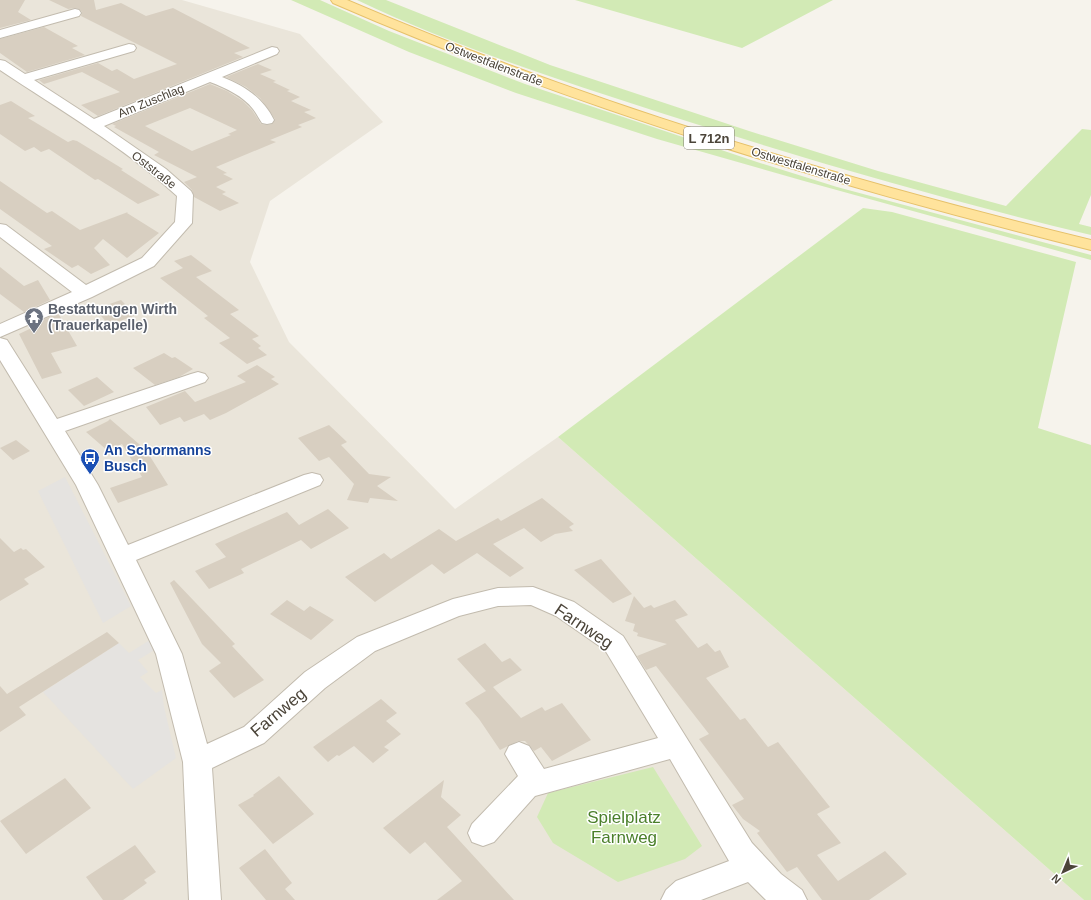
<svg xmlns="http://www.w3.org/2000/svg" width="1091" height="900" viewBox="0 0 1091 900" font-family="Helvetica,sans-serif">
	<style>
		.residential { fill: #eae5da }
		.green { fill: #d2eab5 }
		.parking { fill: #e5e3e0 }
		.building { fill: #d8cfc1; fill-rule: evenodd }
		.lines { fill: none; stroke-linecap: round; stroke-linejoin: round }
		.minor-casing { stroke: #c2bbae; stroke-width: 2 }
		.major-casing { stroke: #e6c16a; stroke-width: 2 }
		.minor { fill: #fff; fill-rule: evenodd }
		.major { fill: #ffe39c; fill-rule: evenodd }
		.labels { text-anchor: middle; stroke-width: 3; stroke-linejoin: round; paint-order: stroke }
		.far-street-label { font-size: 12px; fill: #4b4439; stroke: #fff }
		.shield { fill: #fff; stroke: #817c74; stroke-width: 1 }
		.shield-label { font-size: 13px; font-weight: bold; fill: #4b4439 }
		.worship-label { font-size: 14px; font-weight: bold; fill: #5b616d; stroke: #fff; text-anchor: start }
		.transit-label { font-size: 14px; font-weight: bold; fill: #164399; stroke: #fff; text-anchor: start }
		.near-street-label { font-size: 17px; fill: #4b4439; stroke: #fff }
		.near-park-label { font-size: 17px; fill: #4a7f2a; stroke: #fff }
	</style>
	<rect width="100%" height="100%" fill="#f6f3ec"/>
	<path class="residential" d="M0 0H182L300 34 383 122 270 201 250 262 289 342 455 509 558 437 1084 900H0Z"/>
	<path class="green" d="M291 0H320L389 31 525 84 757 162 837 187 1091 255V260L804 181 657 139 516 93 409 52Z
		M357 0H386L550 65 749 131 878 171 1006 206 1082 129 1091 130V195L1079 224 1091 227V235C945 200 801 158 658 112 556 79 454 46 357 0Z
		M575 0H833L742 48Z
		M863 208 892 212 1076 262 1038 428 1091 445V900H1084L558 437Z
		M653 767 702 846 685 859 618 882 553 843 537 817 548 793Z"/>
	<path class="parking" d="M65 477 131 606 103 623 38 491Z
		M150 640 156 649 138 660 148 672 140 677 156 693 162 690 164 707 176 758 133 789 43 692 119 643 129 653Z"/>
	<path class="building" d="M0 0H25L18 12 31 20 0 28Z
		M49 0H94L96 10 121 3 146 16 173 8 250 48 234 53 243 57 98 116 81 105 120 92 82 72 44 84 39 80 98 63 112 71 117 69 134 79 177 64 81 16 82 12 79 9 75 8 68 9Z
		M44 27 78 46 72 48 85 55 27 72 0 53V39Z
		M258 64 272 70 260 74 276 81 273 82 290 90 287 91 300 97 291 101 311 110 304 112 316 118 298 125 302 127 270 140 276 142 216 167 227 173 223 174 233 179 216 187 226 192 222 194 239 203 220 211 194 197 192 190 184 182 197 177 154 155 159 152 114 127 116 126 112 124 210 84 227 91 243 101 252 110 261 124 267 125 272 124 275 119 260 98 246 87 226 77ZM190 108 237 130 228 134 231 135 192 151 145 126Z
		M11 101 35 116 28 118 68 142 73 140 77 141 123 169 121 170 160 195 138 204 98 179 95 180 49 149 41 152 34 147 25 151 0 134V105Z
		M0 181 47 213 52 211 80 230 128 212 127 213 159 233 127 258 103 239 94 248 110 265 91 274 78 265 72 268 44 249 52 246 0 209Z
		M191 255 212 271 196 277 239 310 230 314 259 336 252 339 261 346 258 348 267 355 247 364 219 343 230 338 204 318 208 316 160 278 183 268 174 261Z
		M0 267 24 286 38 280 50 300 24 312 0 294Z
		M121 300 136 315 109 325 95 309Z
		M58 313 77 346 51 353 62 373 42 379 19 334 40 324 38 322Z
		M164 353 172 358 175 357 193 369 179 377 155 385 133 368Z
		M257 365 275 377 271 379 279 384 226 413 210 420 204 414 184 422 180 417 160 425 146 407 185 391 195 402 246 382 237 376Z
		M97 377 114 392 84 406 68 390Z
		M110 419 146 450 168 485 118 503 110 488 142 477 122 444 108 451 86 432 108 421Z
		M329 425 347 442 341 445 369 474 391 477 377 486 398 501 370 498 368 503 347 500 354 484 329 457 319 461 298 438Z
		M16 440 30 451 13 460 0 448Z
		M542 498 574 524 569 527 573 531 555 534 541 542 524 528 493 544 524 568 510 577 477 553 444 574 432 564 375 602 345 577 384 553 391 559 439 529 456 541 498 518 501 521Z
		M328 509 349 528 311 549 301 540 241 569 244 573 209 589 195 571 226 557 215 544 287 512 299 525Z
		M0 538 14 552 21 548 23 550 26 549 45 567 24 579 29 584 0 601Z
		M601 559 632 594 613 603 574 570Z
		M174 580 235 644 232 646 264 680 234 698 231 695 209 671 221 663 202 644 170 583Z
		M634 596 644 608 651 605 654 608 675 600 688 615 675 620 698 648 707 643 715 652 720 650 729 667 706 678 740 720 745 718 768 747 778 742 830 807 817 814 841 843 817 855 838 881 885 851 907 874 869 900H822L797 867 787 872 757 833 760 831 743 819 732 805 744 799 699 739 709 734 656 666 646 670 637 656 667 644 637 636 638 633 633 631 635 624 625 621Z
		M287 600 304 611 310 606 334 620 311 640 270 614Z
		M107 632 119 643 19 707 26 715 0 732V686L7 694Z
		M485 643 502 662 510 658 522 670 493 687 521 718 542 707 545 711 562 703 591 740 552 761 541 747 534 751 525 741H518L500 750 479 719 465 703 486 691 457 659Z
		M381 699 397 713 386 721 401 734 384 747 389 750 373 763 354 746 339 756 337 755 328 762 313 747Z
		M279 776 314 814 273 844 238 805 254 796 253 795Z
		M65 778 91 808 26 854 0 821Z
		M444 780 441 797 461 815 447 827 514 900H437L462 881 425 842 410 854 383 828Z
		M135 845 156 872 144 880 147 883 123 900H103L86 877Z
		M265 849 292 883 285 889 295 900H266L239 868Z"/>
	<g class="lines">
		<defs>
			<path id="minor" d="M75 9 79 10 81 13 79 16 0 38V30Z
				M129 44 134 45 136 48 134 51 34 80 94 119 272 47 277 48 279 51 277 54 222 77C245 86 263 98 274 120L272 123 267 124 262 123C259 119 257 114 253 109 243 96 226 88 210 82L104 126 166 169 191 191 193 195 192 223 154 266 92 297 0 337V324L72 292 0 237V224L6 225 86 285 142 258 175 222 177 196C124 147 60 110 0 70V60L5 61 25 74Z
				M0 338 7 340 57 419 191 374 198 372 205 374 208 378 205 382 65 431 98 485 128 545 304 475 312 473 320 475 323 480 320 485 136 560 182 654 207 744 244 727 305 672 357 637 453 599 498 588 533 587 574 602 623 636 752 843 781 874 802 890 807 900H766L748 882 701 900H661L666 890 676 881 729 861 670 759 535 796 494 842 483 846 472 842 468 833 472 824 518 776 505 754 509 746 519 742 529 746 544 769 658 738 605 650 556 616 531 605 498 606 459 616 375 651 325 688 264 743 212 768 221 900H189L183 762 156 654 76 485 0 360Z"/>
			<path id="major" d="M331 0H347C587 103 838 178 1091 240V250C833 186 577 109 333 3Z"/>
		</defs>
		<use href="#minor" class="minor-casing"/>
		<use href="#major" class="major-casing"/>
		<use href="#minor" class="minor"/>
		<use href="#major" class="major"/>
	</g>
	<defs>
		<symbol id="temple-pin" viewBox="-11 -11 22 30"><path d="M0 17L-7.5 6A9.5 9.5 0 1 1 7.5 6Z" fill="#6b7280" stroke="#fff"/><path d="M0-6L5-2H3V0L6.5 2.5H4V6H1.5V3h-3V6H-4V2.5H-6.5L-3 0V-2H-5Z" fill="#fff"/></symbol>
		<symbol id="bus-pin" viewBox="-11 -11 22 30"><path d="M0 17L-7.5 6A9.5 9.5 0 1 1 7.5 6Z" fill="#1a4fb4" stroke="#fff"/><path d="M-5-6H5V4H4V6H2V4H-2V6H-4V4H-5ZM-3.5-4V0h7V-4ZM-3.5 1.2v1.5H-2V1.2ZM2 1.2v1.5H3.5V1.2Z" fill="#fff"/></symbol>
	</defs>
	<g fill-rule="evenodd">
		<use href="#temple-pin" x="23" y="306" width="22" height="30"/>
		<use href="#bus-pin" x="79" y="447" width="22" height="30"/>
	</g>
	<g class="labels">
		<g class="far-street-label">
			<text transform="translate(494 64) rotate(21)" y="4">Ostwestfalenstraße</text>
			<text transform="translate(151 101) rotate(-22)" y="4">Am Zuschlag</text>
			<text transform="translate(801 166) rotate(17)" y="4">Ostwestfalenstraße</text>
			<text transform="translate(154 170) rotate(38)" y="4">Oststraße</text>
		</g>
		<rect class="shield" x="684" y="127" width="50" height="22" rx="3"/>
		<g class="shield-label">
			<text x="709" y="143">L 712n</text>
		</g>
		<g class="worship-label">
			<text x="48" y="314">Bestattungen Wirth<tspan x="48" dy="16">(Trauerkapelle)</tspan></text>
		</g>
		<g class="transit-label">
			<text x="104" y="455">An Schormanns<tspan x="104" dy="16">Busch</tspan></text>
		</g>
		<g class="near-street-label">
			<text transform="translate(584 626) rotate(34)" y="6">Farnweg</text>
			<text transform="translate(278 712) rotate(-40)" y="6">Farnweg</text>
		</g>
		<g class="near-park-label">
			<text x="624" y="823">Spielplatz<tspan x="624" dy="20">Farnweg</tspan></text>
		</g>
	</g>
	<g transform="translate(1063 872) rotate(224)" stroke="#ffffff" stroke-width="3" paint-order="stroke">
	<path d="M0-3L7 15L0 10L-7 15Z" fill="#4b4439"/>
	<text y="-6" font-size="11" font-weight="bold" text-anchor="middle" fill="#4b4439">N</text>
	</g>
</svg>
